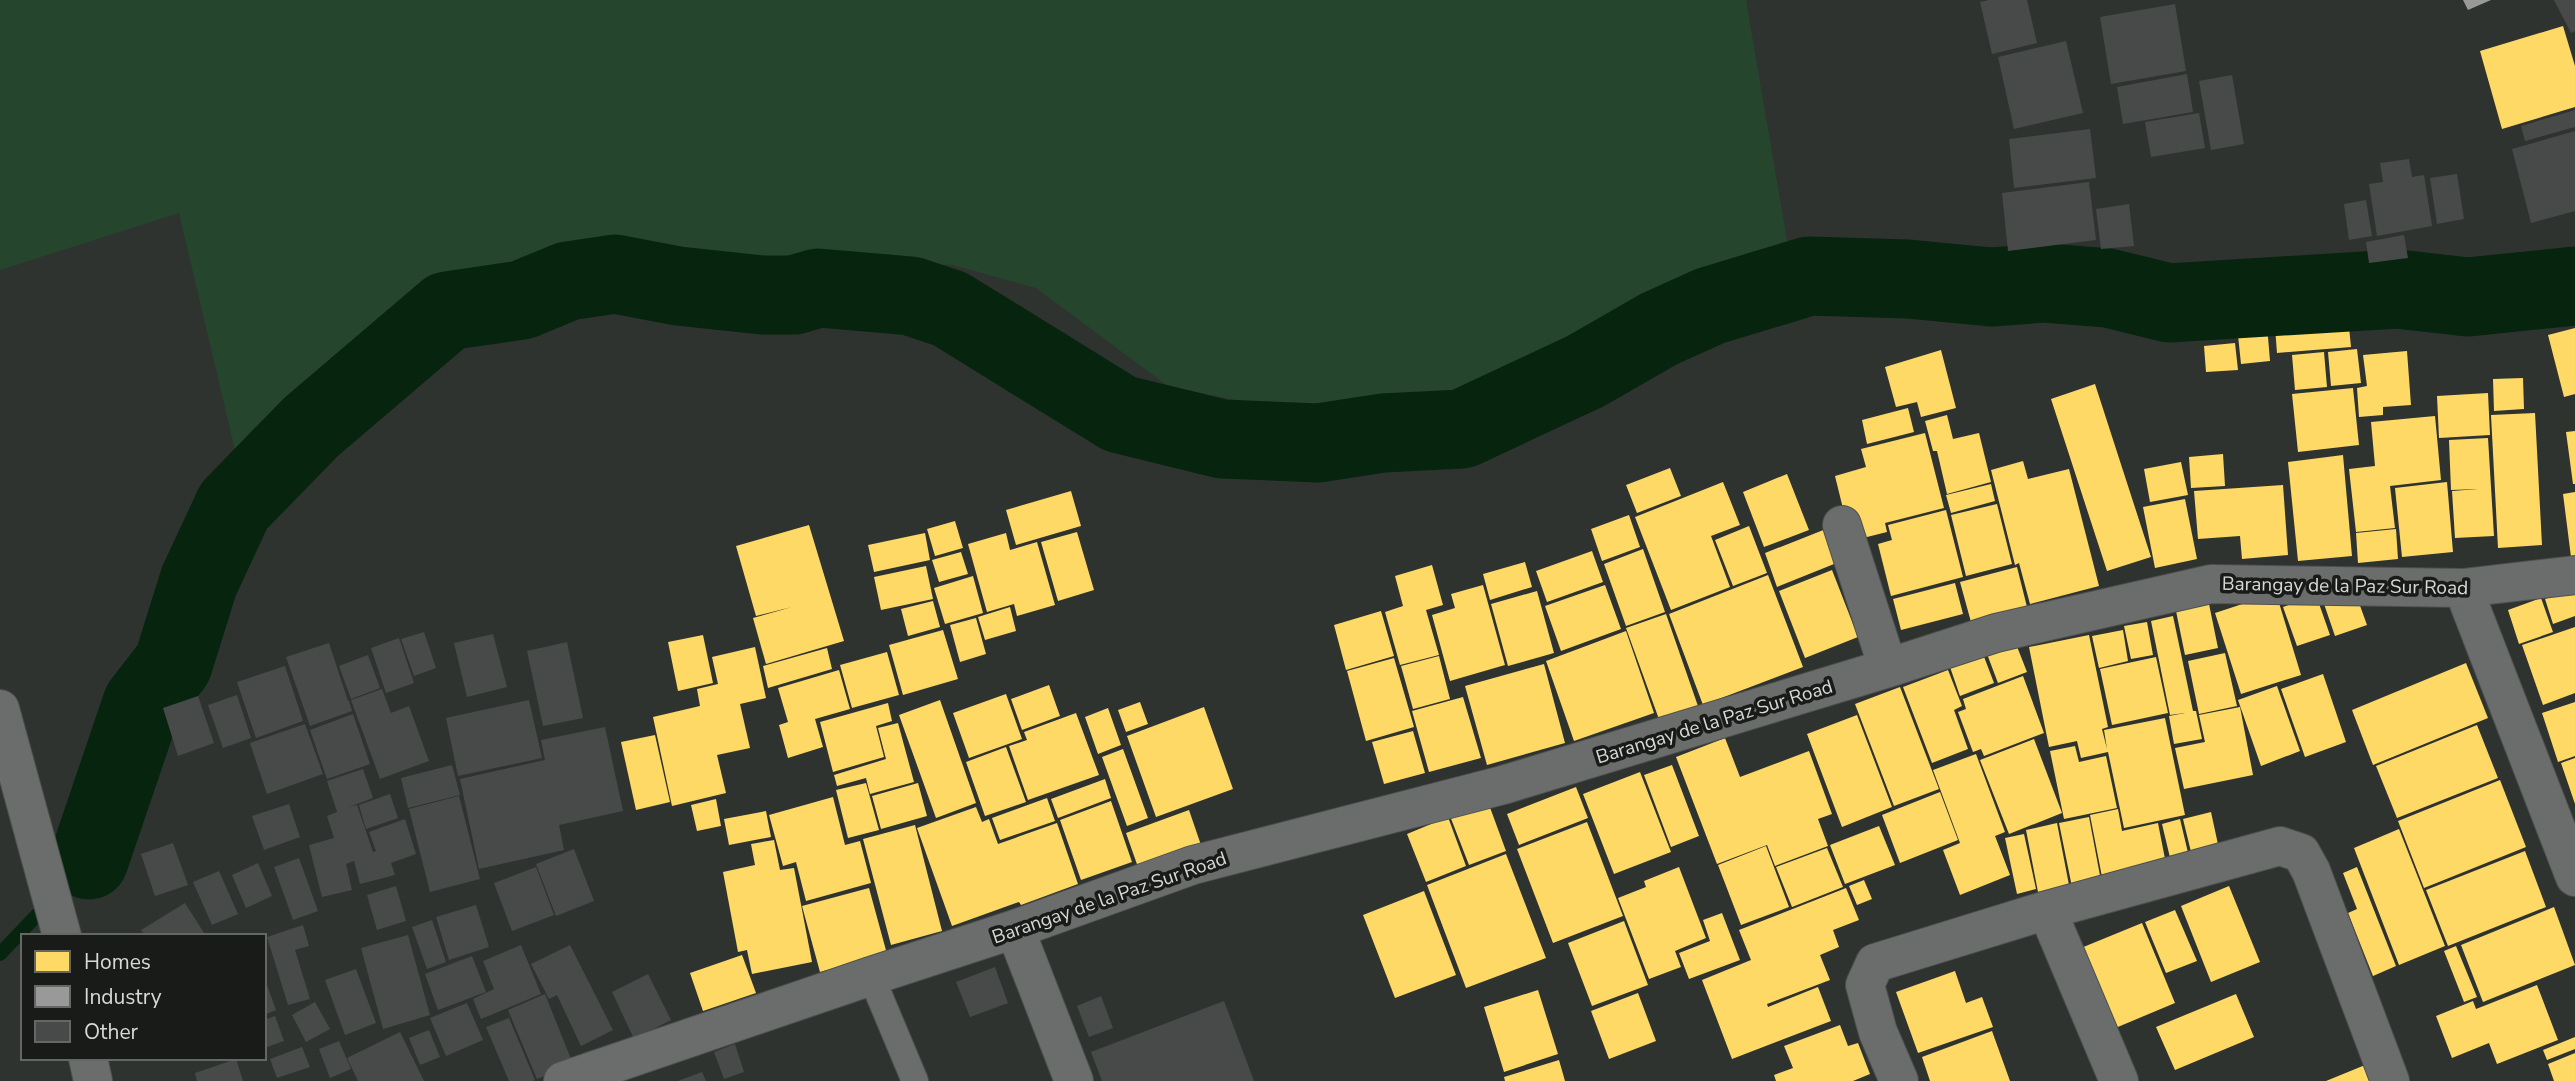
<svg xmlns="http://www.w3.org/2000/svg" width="2575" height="1081" viewBox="0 0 2575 1081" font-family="'Nunito Sans',sans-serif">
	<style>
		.green { fill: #25462d }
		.homes { fill: #ffd966 }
		.industry { fill: #999 }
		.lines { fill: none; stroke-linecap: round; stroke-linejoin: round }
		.stream { stroke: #07240f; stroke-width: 14 }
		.river { stroke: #07240f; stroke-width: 79 }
		.building { fill: #474a48 }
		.lane-casing { stroke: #4d504e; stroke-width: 28 }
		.street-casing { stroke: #4d504e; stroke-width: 40 }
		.lane { stroke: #6a6d6b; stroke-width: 26 }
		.street { stroke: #6a6d6b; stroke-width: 38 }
		.labels { text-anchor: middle; stroke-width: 7; stroke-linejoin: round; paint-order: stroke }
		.street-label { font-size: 19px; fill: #d6dad7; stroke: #181b18 }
	</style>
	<rect width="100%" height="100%" fill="#2f3330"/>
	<path class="green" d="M0 0H1746L1791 264 1571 352 1445 406 1289 411 1168 386 1036 288 953 265 684 256 484 270 355 360 240 471 179 213 0 270Z"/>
	<path class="homes" d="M2563 26 2575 66V107L2502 129 2480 51Z
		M2347 307 2351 347 2277 353 2274 314Z
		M2266 313 2270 361 2241 364 2236 316Z
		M2575 328V394L2564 397 2548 335Z
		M2235 343 2238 370 2206 372 2204 346Z
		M2357 349 2361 383 2331 386 2328 352Z
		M1941 350 1956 408 1921 417 1917 402 1896 407 1885 367Z
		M2407 351 2411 405 2383 407V415L2359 417 2357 388 2367 386 2363 355Z
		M2324 352 2327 387 2295 390 2292 355Z
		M2523 378 2524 409 2494 411 2493 379Z
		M2095 384 2151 557 2107 571 2051 399Z
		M2353 388 2359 445 2298 452 2292 394Z
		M2488 393 2490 435 2439 438 2437 396Z
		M1908 408 1914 432 1867 444 1862 420Z
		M2535 413 2542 545 2498 548 2491 415Z
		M1947 415 1953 439 1979 433 1991 482 1947 494 1937 451H1933L1925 421Z
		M2435 416 2441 480 2390 486 2395 528 2356 532 2349 469 2375 466 2371 422Z
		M2575 431V484H2573L2566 432Z
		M1925 433 1944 508 1885 523 1887 532 1851 541 1835 476 1866 467 1861 449Z
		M2488 438 2494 536 2455 538 2452 491 2478 489 2451 490 2449 440Z
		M2223 454 2225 486 2191 488 2189 457Z
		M2343 455 2352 556 2298 561 2288 462Z
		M2023 461 2028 479 2069 469 2099 586 2030 604 2019 563 2015 565 1991 470Z
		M2181 462 2188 495 2150 502 2144 469Z
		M1670 468 1681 496 1637 513 1626 485Z
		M1787 474 1809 530 1764 547 1743 492Z
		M1723 482 1740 525 1711 536 1730 587 1671 610 1635 517Z
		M2447 482 2453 552 2402 557 2395 488Z
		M1991 484 1995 501 1951 513 1946 495Z
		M2283 485 2288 555 2242 559 2240 536 2198 539 2194 491Z
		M1071 491 1081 526 1016 545 1006 510Z
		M2575 492V557H2571L2563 494Z
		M2185 499 2197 559 2155 568 2143 507Z
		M1997 504 2012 564 1966 576 1951 515Z
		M1946 510 1963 577 1891 596 1878 544 1892 540 1888 525Z
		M1629 515 1640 547 1602 561 1591 529Z
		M955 521 963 548 935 556 927 529Z
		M809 525 844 641 766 664 753 618 792 607 756 616 736 546Z
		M1749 526 1767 573 1733 586 1715 540Z
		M1831 527 1844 560 1777 587 1765 553Z
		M2396 529 2398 559 2358 563 2356 533Z
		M1077 532 1094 590 1058 601 1041 542Z
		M925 533 930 560 874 572 868 545Z
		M1006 533 1010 550 1037 542 1055 605 1017 616 1014 604 987 612 968 544Z
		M1643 549 1665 612 1626 626 1604 564Z
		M1592 551 1603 582 1547 602 1536 571Z
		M961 552 968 574 939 582 932 560Z
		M1525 562 1532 587 1490 600 1483 574Z
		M1432 565 1443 605 1426 610 1439 655 1400 665 1385 612 1403 606 1395 576Z
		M926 566 933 599 881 610 874 577Z
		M2017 567 2027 607 1971 622 1960 582Z
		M1832 570 1858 637 1805 658 1779 591Z
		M1768 575 1803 667 1703 705 1669 614Z
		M973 576 983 613 945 624 934 588Z
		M1955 583 1963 614 1901 630 1893 599Z
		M1483 585 1505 665 1450 681 1432 615 1455 608 1451 594Z
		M1605 585 1621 629 1561 651 1545 606Z
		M2575 588V616L2553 624 2545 599Z
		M2354 589 2367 625 2335 636 2323 601Z
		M1537 591 1554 653 1508 666 1491 604Z
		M2276 593 2301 675 2241 694 2215 613Z
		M2316 595 2330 635 2297 646 2283 607Z
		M2541 598 2553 632 2519 644 2508 610Z
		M933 601 940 627 908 636 901 609Z
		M2209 604 2218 648 2185 655 2176 611Z
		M1010 607 1016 631 985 640 978 617Z
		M1381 611 1394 656 1346 670 1334 625Z
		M1666 614 1699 709 1660 722 1626 628Z
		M2173 616 2193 711H2196L2202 739 2174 744 2169 716 2185 713 2170 715 2151 621Z
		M976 618 986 654 960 662 950 625Z
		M2147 622 2153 655 2131 659 2124 626Z
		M2575 627V693L2543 705 2522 645Z
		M943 630 958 679 903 695 889 645Z
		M2123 630 2128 661 2099 668 2092 636Z
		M1626 631 1654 713 1574 741 1546 661Z
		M703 635 713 683 678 691 668 642Z
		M2089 635 2108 727 2102 729 2107 749 2104 730 2165 718 2185 815 2124 828 2108 752 2081 758 2077 741 2049 747 2029 647Z
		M2016 644 2027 672 1998 683 1987 654Z
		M755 647 766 698 740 704 750 748 717 755 726 793 672 806 653 717 700 706 697 689 718 684 712 657Z
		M827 648 832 669 768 688 763 666Z
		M887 652 899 695 852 708 840 665Z
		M2225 653 2237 706 2199 714 2188 661Z
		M1983 654 1994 683 1960 696 1950 667Z
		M1439 656 1450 699 1413 709 1401 666Z
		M2156 657 2168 713 2112 725 2100 669Z
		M1394 658 1414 727 1366 741 1347 671Z
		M2466 663 2488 718 2373 765 2352 710Z
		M1544 664 1565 743 1487 765 1465 686Z
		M839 670 850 709 815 719 823 747 788 758 779 725 788 722 778 688Z
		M1948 670 1962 706 1954 710 1968 749 1932 763 1903 687Z
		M2323 674 2346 742 2305 757 2281 689Z
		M2023 676 2044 733 1984 756 1981 749 1973 752 1958 712 1966 709 1963 699Z
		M1049 685 1060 716 1022 730 1011 699Z
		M2277 686 2300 751 2261 766 2238 700Z
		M1900 687 1939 789 1894 806 1855 704Z
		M1006 694 1022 739 969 758 953 713Z
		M1463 697 1481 758 1429 772 1412 711Z
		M940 700 976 803 936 818 899 715Z
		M1140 702 1148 724 1126 732 1118 710Z
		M2575 702V756L2558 762 2542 713Z
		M888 703 892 721 876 726 884 757 833 772 820 722Z
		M1204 707 1233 789 1156 817 1127 736Z
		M2240 707 2253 775 2184 789 2175 748 2205 742 2199 715Z
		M1108 708 1121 745 1098 754 1085 717Z
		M1076 713 1099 775 1028 800 1009 746 1027 740 1024 732Z
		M1857 715 1892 807 1842 827 1807 734Z
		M898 723 914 782 870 794 866 778 837 786 834 775 886 759 878 728Z
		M2477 725 2498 778 2397 818 2376 766Z
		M1413 731 1425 773 1384 784 1372 742Z
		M655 735 670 802 636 810 621 742Z
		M1725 738 1740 777 1809 751 1832 814 1818 819 1828 846 1775 866 1767 845 1717 864 1676 757Z
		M2034 739 2062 813 2009 834 1980 760Z
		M2075 746 2079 762 2106 756 2117 808 2064 819 2050 751Z
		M1006 747 1026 802 985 816 966 762Z
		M1123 749 1148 818 1127 826 1102 757Z
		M1976 754 2005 832 1995 836 2010 875 1960 895 1943 850 1960 843 1933 770Z
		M2575 758V804L2561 763Z
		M1672 765 1699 836 1671 847 1644 775Z
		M1640 772 1671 852 1614 874 1583 794Z
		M1105 779 1111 798 1058 818 1051 799Z
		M2500 780 2526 847 2424 888 2398 821Z
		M866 783 879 830 848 838 836 790Z
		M918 783 927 816 881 829 872 796Z
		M1576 787 1588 818 1519 845 1507 814Z
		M1940 792 1958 840 1900 863 1882 815Z
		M833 797 845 845 860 841 871 883 806 901 796 862 783 866 769 815Z
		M1047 798 1055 821 1000 840 992 818Z
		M716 799 721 826 697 831 691 805Z
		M1111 801 1132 862 1081 880 1060 820Z
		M1488 802 1506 851 1469 865 1450 816Z
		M976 807 982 822 989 819 998 844 1057 823 1078 884 1021 905 1019 902 952 926 917 828Z
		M2118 809 2122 831 2158 823 2167 869 2103 882 2090 815Z
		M1189 810 1202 848 1139 870 1126 833Z
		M766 811 771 837 729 845 724 819Z
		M2211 812 2219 849 2192 856 2183 819Z
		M1448 817 1466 866 1426 882 1407 834Z
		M2089 817 2101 881 2072 887 2059 823Z
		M2180 819 2190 861 2172 866 2162 824Z
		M1587 822 1623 916 1553 943 1517 849Z
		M2057 823 2069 885 2038 892 2026 830Z
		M915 825 942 931 891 945 863 839Z
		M1879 826 1895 865 1845 884 1830 845Z
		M2399 829 2445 946 2399 965 2354 848Z
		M2024 834 2036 889 2017 894 2005 838Z
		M774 840 780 870 794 868 812 962 752 974 747 950 738 952 723 872 755 865 751 844Z
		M1766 846 1789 907 1741 925 1718 865Z
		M1827 848 1843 887 1792 907 1776 867Z
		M2525 851 2546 907 2448 946 2426 890Z
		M1506 854 1546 958 1466 988 1427 885Z
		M1679 867 1706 938 1675 951 1681 967 1649 979 1618 898 1646 887 1644 881Z
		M2357 867 2396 966 2373 976 2348 913 2357 909 2343 873Z
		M1864 880 1872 899 1857 905 1849 886Z
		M2229 886 2260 962 2211 982 2181 906Z
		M869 888 887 954 820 972 802 906Z
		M1846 888 1859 920 1833 930 1839 947 1820 955 1830 980 1767 1004 1768 1007 1818 987 1831 1021 1732 1059 1702 980 1751 960 1739 930Z
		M1424 891 1456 975 1395 998 1363 915Z
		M2554 907 2575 965 2483 1002 2461 945Z
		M2175 910 2197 961 2166 973 2145 922Z
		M1722 913 1740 960 1689 979 1679 953 1710 941 1703 920Z
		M1624 921 1648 985 1592 1006 1568 943Z
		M2142 923 2175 1003 2113 1029 2081 948Z
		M2456 946 2477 997 2464 1002 2444 951Z
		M742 955 756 993 703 1011 690 973Z
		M1955 971 1966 1003 1982 997 1993 1027 1918 1053 1896 992Z
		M2537 985 2558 1040 2497 1064 2489 1043 2452 1058 2436 1016 2473 1001 2476 1009Z
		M1538 990 1558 1054 1504 1072 1484 1007Z
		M1638 993 1656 1041 1609 1059 1591 1011Z
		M2236 994 2254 1037 2175 1070 2156 1027Z
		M1840 1025 1848 1046 1858 1043 1870 1074 1853 1081H1776L1774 1075 1793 1068 1784 1046Z
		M1992 1031 2010 1081H1930L1922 1057Z
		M2575 1037V1049L2547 1060 2543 1050Z
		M2575 1053V1081H2554L2548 1064Z
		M1559 1060 1565 1081H1505L1504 1077Z
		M2370 1063 2377 1081H2326Z"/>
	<path class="industry" d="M2463 0H2491L2468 10Z"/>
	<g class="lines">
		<path class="stream" d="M0 954 37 915"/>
		<path class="river" d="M89 860 142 704 173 664 199 581 234 506 311 427 447 311 522 300 568 281 615 274 678 286 762 295H794L818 288 911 296 950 309 1120 414 1222 439 1318 443 1383 433 1462 429 1586 371 1659 329 1710 306 1809 276 1908 279 1991 287 2045 283 2108 288 2169 303 2397 289 2468 297 2575 286"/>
	</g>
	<path class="building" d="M1989 0H2027L2037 43 1992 54 1980 2Z
		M2554 0H2575V31L2571 33Z
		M2175 4 2186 71 2111 84 2100 17Z
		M2066 41 2083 113 2014 129 1998 57Z
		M2187 74 2193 112 2123 124 2117 87Z
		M2232 75 2244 144 2211 150 2199 81Z
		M2575 110V127L2525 141 2521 126Z
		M2199 113 2205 148 2151 157 2145 122Z
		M2090 129 2096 178 2014 188 2009 139Z
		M2575 131V211L2531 223 2512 149Z
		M2409 159 2412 177 2424 175 2432 226 2377 236 2369 184 2383 182 2380 163Z
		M2457 174 2464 219 2437 224 2430 178Z
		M2089 182 2096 240 2008 251 2002 193Z
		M2366 200 2372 236 2349 240 2344 204Z
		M2129 204 2134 246 2101 249 2096 209Z
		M2404 235 2408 258 2369 263 2366 242Z
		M424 632 436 668 414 676 401 639Z
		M493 634 507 687 467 697 454 643Z
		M399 638 414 683 386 693 371 648Z
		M567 642 583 718 543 726 527 651Z
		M329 643 348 701H346H349L352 711 310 726 286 657Z
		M368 655 380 688 351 699 339 666Z
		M285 666 303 721 256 738 237 682Z
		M382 689 391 713 409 706 429 761 380 779 351 700Z
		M237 695 251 738 223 748 208 705Z
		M198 696 214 743 178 756 163 708Z
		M529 700 542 758 458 776 446 718Z
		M353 714 370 764 327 779 310 730Z
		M305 724 323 774 267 794 250 743Z
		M605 727 623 811 559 825 564 850 479 869 460 779 545 760 541 740Z
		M452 765 460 795 408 808 401 778Z
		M363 769 373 798 349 807 357 805 373 852 376 851 369 832 405 819 416 854 391 863 395 875 360 884 354 861 346 864 352 890 322 897 309 845 334 838 327 816 337 812 327 781Z
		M390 794 398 818 366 829 359 805Z
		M459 796 480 879 430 892 409 809Z
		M289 804 300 837 264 850 252 816Z
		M173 843 188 885 155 896 141 854Z
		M574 849 594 901 556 916 536 864Z
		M299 858 318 911 293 920 274 867Z
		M258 863 272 896 246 908 232 875Z
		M536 867 554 915 512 931 494 883Z
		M219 871 238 914 212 925 193 882Z
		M396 886 406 921 377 930 367 895Z
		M185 903 206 936H145L141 930Z
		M476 905 489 947 449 960 436 917Z
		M432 920 446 962 427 969 412 927Z
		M303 925 309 946 295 950 310 999 288 1005 267 937Z
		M408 935 430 1015 383 1029 361 948Z
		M521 945 541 994 481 1019 473 999 494 989 483 961Z
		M570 945 613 1030 581 1046 557 995 549 999 531 964Z
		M472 956 486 992 438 1010 425 974Z
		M995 967 1008 1003 970 1017 956 982Z
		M356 969 376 1023 345 1035 325 980Z
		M648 974 671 1020 634 1039 612 992Z
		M267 985 276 1010 264 1015V986Z
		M545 994 573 1064 537 1079 508 1010Z
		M1101 996 1113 1028 1089 1037 1077 1006Z
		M1224 1001 1254 1081H1102L1091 1052Z
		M315 1002 330 1029 306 1042 292 1015Z
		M467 1003 483 1040 446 1056 430 1018Z
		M275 1016 284 1041 264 1048V1020Z
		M509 1018 535 1080 533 1081H509L486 1027Z
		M429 1030 440 1057 420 1065 409 1038Z
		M400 1032 424 1081H358L347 1058Z
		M339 1041 351 1069 330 1078 319 1049Z
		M735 1044 744 1072 724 1079 714 1052Z
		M302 1047 310 1067 277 1078 270 1059Z
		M236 1059 243 1081H197L195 1073Z
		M702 1072 706 1081H678Z"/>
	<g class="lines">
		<defs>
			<path id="lane" d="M871 976 915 1081"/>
			<path id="street" d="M1842 525 1888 668
				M2463 588 2575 877
				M0 709 62 936
				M2047 910 2119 1081
				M1015 929 1074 1081
				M88 1058 93 1081
				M563 1081 871 976 1015 929 1193 865 1503 785 1888 668 1996 633 2211 584 2463 588 2575 575
				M1899 1081 1878 1032 1865 985 1875 963 2047 910 2280 846 2301 853 2311 871 2390 1081"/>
		</defs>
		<use href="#lane" class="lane-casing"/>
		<use href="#street" class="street-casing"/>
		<use href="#lane" class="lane"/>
		<use href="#street" class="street"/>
	</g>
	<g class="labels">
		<g class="street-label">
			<text transform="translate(2345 585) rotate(1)" y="7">Barangay de la Paz Sur Road</text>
			<text transform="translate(1714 721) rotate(-17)" y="7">Barangay de la Paz Sur Road</text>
			<text transform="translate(1109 897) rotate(-19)" y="7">Barangay de la Paz Sur Road</text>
		</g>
	</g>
	<rect x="21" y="934" width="245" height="126" fill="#181b18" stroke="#646764" stroke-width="2"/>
	<rect x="35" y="951" width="35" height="21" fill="#ffd966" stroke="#646764" stroke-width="2"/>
	<text x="84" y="969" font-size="21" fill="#d6dad7">Homes</text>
	<rect x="35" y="986" width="35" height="21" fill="#999999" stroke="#646764" stroke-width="2"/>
	<text x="84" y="1004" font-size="21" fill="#d6dad7">Industry</text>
	<rect x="35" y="1021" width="35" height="21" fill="#474a48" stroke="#646764" stroke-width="2"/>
	<text x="84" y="1039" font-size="21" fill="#d6dad7">Other</text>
</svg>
